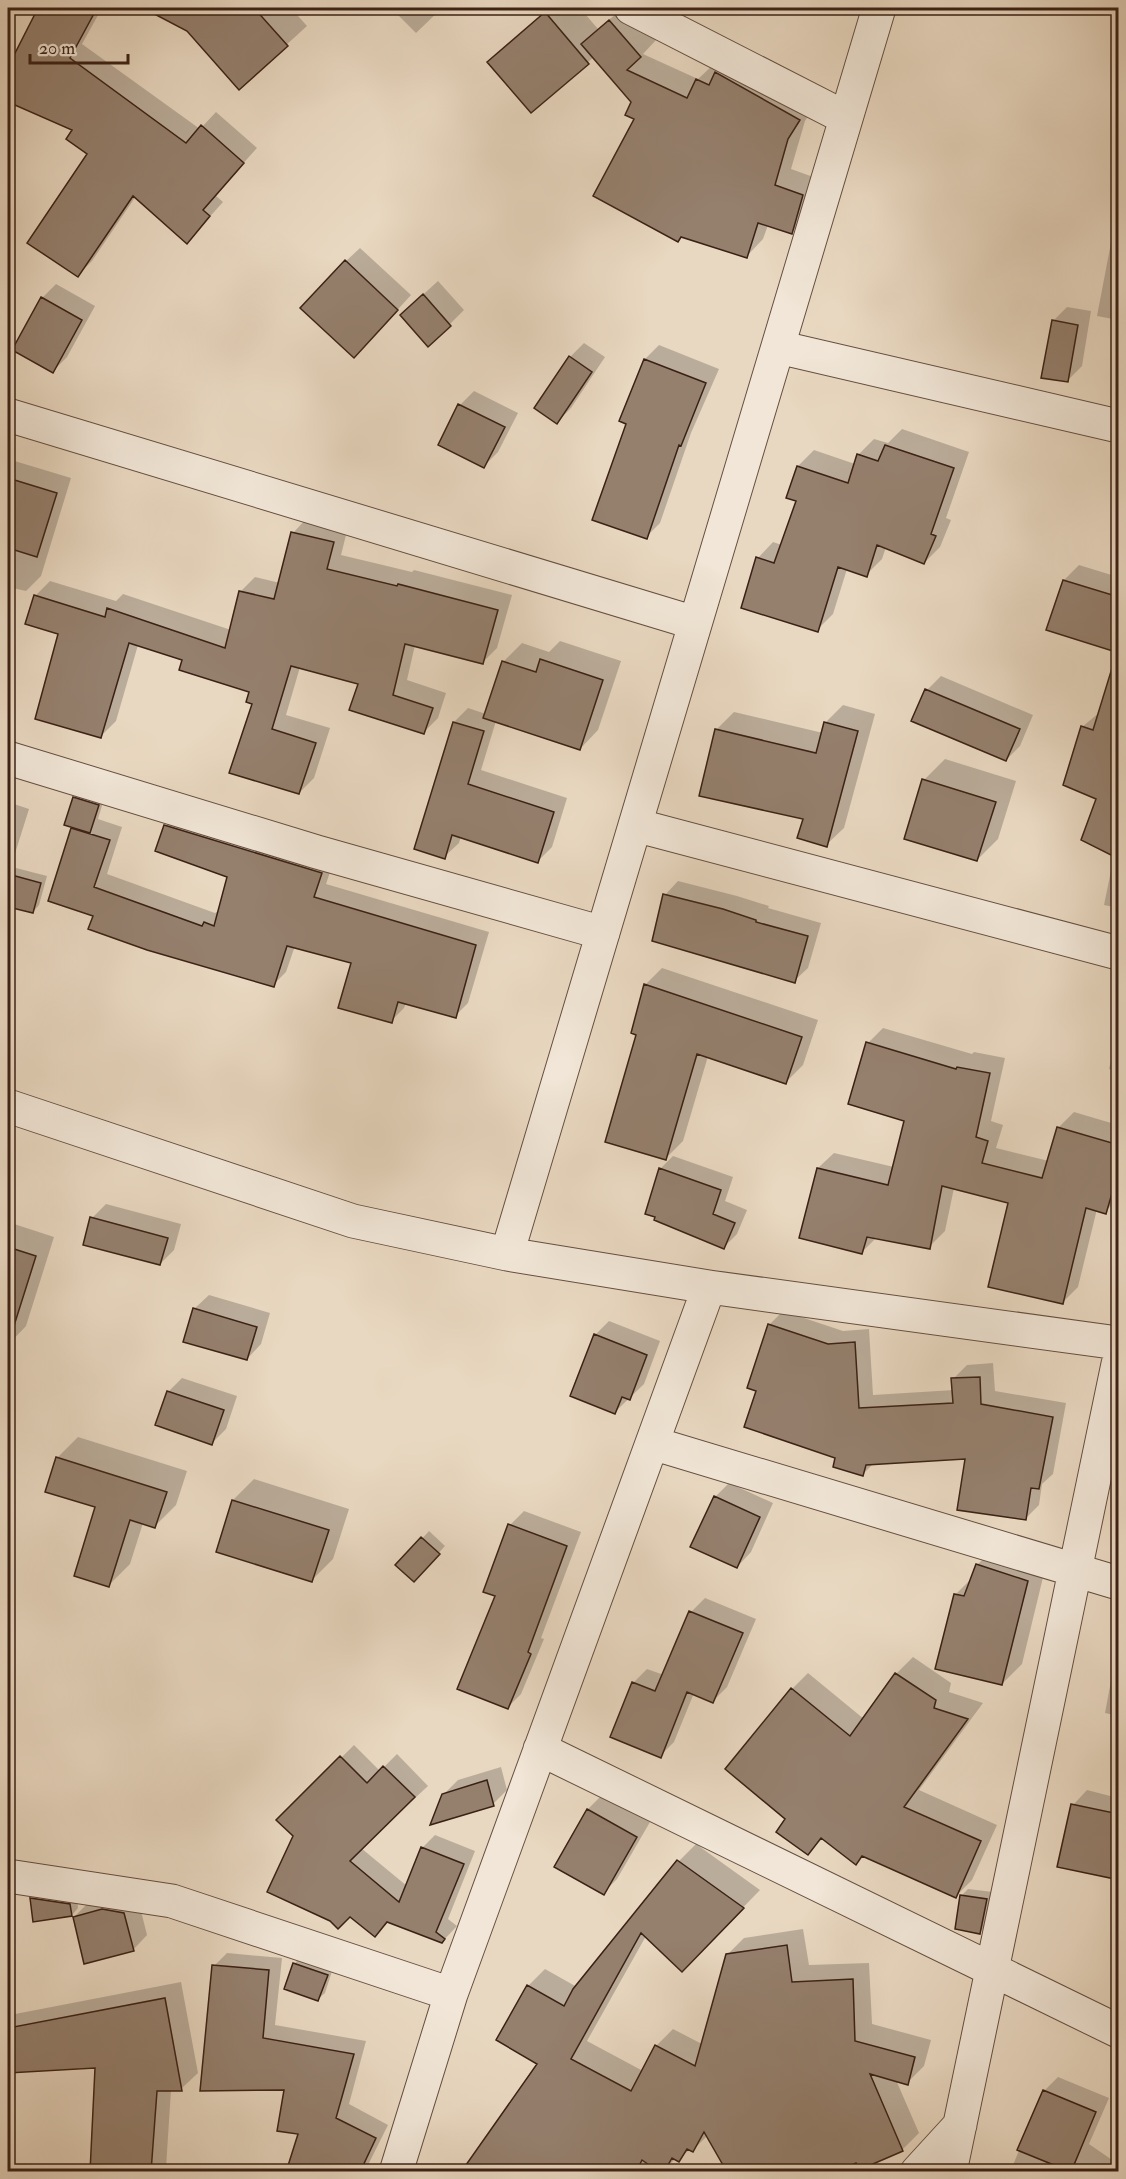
<svg xmlns="http://www.w3.org/2000/svg" width="1126" height="2179" viewBox="0 0 1126 2179" font-family="'IM FELL Double Pica',serif">
	<style>
		.shadow { fill: #0003 }
		.building { fill: #95806e; stroke: #3b2115; stroke-width: 1.5 }
		.lines { fill: none; stroke-linecap: round; stroke-linejoin: round }
		.minor-casing { stroke: #664f40; stroke-width: 35 }
		.minor { stroke: #f1e6d7; stroke-width: 33 }
	</style>
	<rect width="100%" height="100%" fill="#e9d8c1"/>
	<filter id="stains"><feTurbulence type="fractalNoise" baseFrequency=".00333" numOctaves="4"/><feColorMatrix values="0 0 0 0 .2 0 0 0 0 .09 0 0 0 0 .02 0 0 0 .5 -.17"/></filter>
	<radialGradient id="worn" r=".72"><stop offset=".6" stop-color="#630" stop-opacity="0"/><stop offset="1" stop-color="#630" stop-opacity=".3"/></radialGradient>
	<path class="shadow" d="M40 8H102L82 44 200 129 216 112 257 148 215 195 223 202 187 242 136 196 92 261 78 275 89 154 74 129 8 101V78L12 74 8 71Z
		M147 8H291L307 26 239 88 188 30Z
		M391 8H442L416 33Z
		M549 8H580L598 29 623 8 657 39 643 54 698 79 715 63 816 103 805 121 791 169 819 179 808 216 791 233 768 225 763 239 747 256 636 119 632 101 594 57 531 111 489 62Z
		M1118 206V320L1097 316Z
		M360 248 411 295 368 342 346 261Z
		M438 281 464 310 429 345 416 301Z
		M56 284 95 306 67 357 53 371 42 298Z
		M1067 307 1091 311 1082 366 1068 380 1053 321Z
		M584 343 605 357 571 408 557 422 570 357Z
		M659 345 719 369 691 433 660 523 646 537 627 423 645 359Z
		M474 391 518 413 498 452 484 466 440 444 460 405Z
		M902 429 969 452 946 518 951 520 940 547 924 563 886 547 882 559 866 575 847 569 833 614 817 630 758 558 773 542 782 545 798 500V466L814 450 855 464 858 455 874 439 888 443Z
		M8 459 71 478 41 576 26 591 8 587Z
		M307 518 348 527 341 555 412 572 414 570 512 595 497 648 482 663 415 645 407 680 446 693 438 718 423 733 360 682 300 667 286 715 330 728 314 778 299 793 254 703 251 691 184 659 138 645 116 721 101 736 60 633 35 596 50 581 116 601 123 594 231 630 240 592 255 577 280 583 293 533Z
		M1079 565 1118 577V908L1104 905 1114 856 1098 798 1082 727 1100 712 1118 651 1064 580Z
		M560 641 621 661 598 730 580 749 496 721 481 770 567 798 552 847 538 861 461 836 459 843 444 857 454 722 468 708 486 714 503 662 522 643 549 652Z
		M941 676 1033 715 1020 746 1006 760 927 690Z
		M843 705 875 714 844 828 826 845 805 818 716 730 734 712 823 733 825 723Z
		M945 759 1016 781 998 839 977 860 924 780Z
		M81 791 104 799 98 819 122 827 107 874 215 913 220 910 229 876 166 826 179 813 334 860 326 884 489 932 468 1003 455 1016 406 1003 404 1008 391 1021 353 962 295 946 286 972 273 985 95 915 73 829 74 798Z
		M8 802 29 809 12 863 8 867Z
		M16 868 47 876 39 905 33 912 8 906V882L9 875Z
		M678 881 737 896 769 906 768 908 821 923 808 968 794 981 665 895Z
		M662 968 818 1020 803 1065 786 1082 708 1056 683 1141 666 1158 638 1034 645 985Z
		M883 1028 972 1054 974 1052 1005 1058 991 1121 1003 1125 996 1148 1049 1161 1058 1128 1074 1112 1118 1125V1198L1105 1212 1097 1209 1078 1287 1063 1302 1010 1202 954 1188 945 1231 929 1247 877 1237 862 1252 801 1237 818 1168 834 1153 894 1167 906 1120 868 1043Z
		M1118 1029V1072L1109 1069Z
		M673 1156 733 1177 725 1201 747 1210 737 1234 724 1247 660 1169Z
		M106 1204 181 1224 174 1250 160 1264 92 1218Z
		M8 1222 54 1237 26 1326 8 1345Z
		M209 1295 270 1313 261 1344 247 1359 194 1309Z
		M783 1311 843 1331 869 1329 873 1395 954 1390 953 1379 967 1365 993 1363 995 1391 1066 1403 1053 1474 1042 1484 1039 1505 1025 1519 967 1457 874 1463 862 1475 837 1457 758 1390 769 1325Z
		M609 1321 660 1341 644 1384 615 1412 595 1335Z
		M182 1378 237 1396 226 1429 212 1443 168 1392Z
		M78 1437 187 1471 176 1505 155 1526 143 1523 130 1564 109 1585 97 1506 57 1458Z
		M254 1479 349 1509 333 1559 312 1580 217 1551 233 1500Z
		M729 1483 773 1503 751 1552 737 1567 715 1497Z
		M524 1511 581 1532 541 1638 544 1639 521 1694 507 1708 497 1595 510 1525Z
		M429 1531 445 1546 420 1573 398 1565Z
		M997 1545 1047 1561 1022 1664 1002 1684 955 1595 973 1577 977 1565Z
		M705 1598 756 1619 727 1687 713 1701 694 1693 674 1742 660 1756 633 1683 647 1669 664 1675 691 1612Z
		M1118 1643V1716L1105 1713Z
		M913 1657 951 1683 949 1692 983 1703 919 1790 997 1825 972 1880 956 1896 863 1855 855 1863 823 1838 808 1853 787 1818 792 1689 808 1673 864 1719 896 1674Z
		M354 1745 380 1771 397 1754 428 1786 361 1848 407 1886 422 1848 435 1835 475 1851 448 1919 457 1926 442 1942 389 1921 375 1935 279 1820Z
		M501 1767 507 1790 493 1804 443 1795 458 1780Z
		M1087 1790 1118 1798V1874L1115 1878 1073 1805Z
		M602 1795 650 1822 617 1879 603 1893 556 1866 588 1809Z
		M696 1844 760 1890 699 1953 646 1936 587 2041 643 2071 656 2046 673 2029 702 2044 727 1955 744 1938 803 1929 809 1965 869 1963 872 2024 931 2040 924 2066 907 2083 896 2080 919 2133 902 2150 857 2161 707 2136 693 2150 690 2149 678 2160 675 2159 662 2172 647 2162 641 2172H463L539 2063 528 1986 545 1969 577 1987 679 1861Z
		M968 1889 993 1892 987 1925 980 1932 961 1896Z
		M38 1892 77 1898 78 1908 72 1915 31 1899Z
		M138 1899 147 1935 133 1950 74 1917 88 1903Z
		M227 1953 282 1958 275 2025 366 2041 349 2104 388 2125 368 2165 362 2172H287L300 2133 286 2088 214 1966Z
		M301 1957 333 1968 325 1993 318 1999 294 1964Z
		M181 1982 198 2073 181 2089 171 2090 166 2168 162 2172H91L97 2067 8 2072V2018L10 2015Z
		M1058 2077 1109 2098 1089 2144 1118 2164V2172H1010L1044 2091Z"/>
	<path class="building" d="M38 8H97L70 58 186 143 201 125 244 163 203 210 210 216 187 244 133 196 78 277 27 243 87 154 66 139 72 130 8 102V67Z
		M143 8H254L288 46 239 90 187 31Z
		M545 12 589 64 531 113 487 62Z
		M609 20 641 57 627 70 687 98 696 79 709 85 715 72 800 120 788 139 775 185 803 195 792 234 758 223 747 258 681 237 678 242 593 196 634 119 625 115 631 102 581 44Z
		M345 260 398 310 354 358 300 308Z
		M423 294 451 326 428 347 400 315Z
		M41 297 82 320 53 373 12 350Z
		M1052 320 1078 325 1068 382 1041 378Z
		M569 356 592 372 557 424 534 408Z
		M644 359 706 383 681 446 679 445 647 539 592 520 626 424 619 421Z
		M458 404 505 427 484 468 438 445Z
		M885 445 954 468 931 534 936 536 924 564 877 545 867 577 838 567 818 632 741 608 756 557 774 563 796 501 786 498 797 466 848 483 857 454 878 461Z
		M8 478 57 493 37 557 8 548Z
		M291 532 334 542 327 569 397 586 398 584 498 610 483 664 405 644 393 695 433 708 424 734 349 710 358 684 291 666 272 729 316 743 299 794 229 773 252 704 246 702 249 692 179 670 182 660 129 643 101 738 35 719 58 634 25 624 34 595 105 617 107 608 225 648 239 591 274 599Z
		M1063 580 1119 597V653L1046 630Z
		M540 659 603 680 580 750 483 718 502 661 536 672Z
		M1112 668 1119 669V859L1081 840 1096 799 1063 785 1081 726 1093 730Z
		M925 689 1020 729 1006 761 911 721Z
		M453 722 484 731 468 784 554 812 538 863 452 835 445 859 414 849Z
		M824 722 858 731 827 847 797 838 803 819 699 796 715 729 816 753Z
		M922 779 996 802 977 861 904 839Z
		M73 797 99 805 90 833 64 825Z
		M164 825 322 873 314 897 476 945 456 1018 398 1002 392 1023 338 1008 351 963 287 946 274 987 147 950 88 929 93 916 48 901 71 828 110 840 94 887 202 926 204 922 214 926 227 877 155 851Z
		M8 874 41 883 33 913 8 907Z
		M663 894 723 909 756 920V922L808 936 795 983 652 941Z
		M644 984 802 1037 786 1084 697 1054 666 1160 605 1142 636 1035 631 1033Z
		M866 1042 956 1069 957 1067 990 1073 976 1137 988 1141 982 1163 1042 1178 1057 1127 1119 1145V1169L1106 1214 1086 1208 1063 1304 988 1287 1008 1203 942 1186 930 1249 867 1237 862 1254 799 1238 817 1168 888 1185 904 1121 848 1104Z
		M659 1168 721 1190 713 1214 735 1223 724 1249 654 1220 655 1217 645 1214Z
		M90 1217 168 1238 160 1265 83 1245Z
		M8 1247 36 1256 13 1329 8 1328Z
		M193 1308 257 1327 247 1360 183 1342Z
		M768 1324 828 1344 855 1342 859 1408 953 1403 951 1378 980 1377 981 1404 1053 1417 1039 1489 1031 1488 1026 1520 957 1510 965 1459 866 1465 863 1476 833 1467 835 1458 744 1427 756 1391 747 1388Z
		M594 1334 647 1355 630 1400 622 1397 615 1414 570 1396Z
		M167 1391 224 1410 212 1445 155 1425Z
		M56 1457 167 1492 155 1528 130 1520 109 1587 74 1576 95 1507 45 1492Z
		M714 1496 760 1517 737 1568 690 1547Z
		M232 1500 329 1530 312 1582 216 1552Z
		M508 1524 567 1546 528 1652 531 1654 508 1709 457 1689 495 1596 483 1592Z
		M421 1537 440 1554 414 1582 395 1565Z
		M976 1564 1028 1581 1002 1685 935 1669 954 1594 964 1596Z
		M689 1611 743 1633 713 1703 687 1692 661 1758 610 1737 632 1682 655 1691Z
		M895 1673 936 1700 934 1708 968 1719 904 1807 981 1841 956 1898 862 1856 856 1865 821 1838 808 1855 776 1832 785 1819 725 1769 791 1688 850 1736Z
		M340 1756 367 1783 383 1766 415 1797 350 1861 399 1902 421 1847 464 1864 436 1932 445 1939 442 1943 387 1922 375 1937 350 1917 338 1929 330 1921 267 1892 293 1836 276 1820Z
		M487 1780 494 1806 430 1825 442 1794Z
		M1071 1804 1119 1814V1864L1115 1879 1057 1867Z
		M587 1809 637 1837 604 1895 554 1867Z
		M677 1860 744 1908 682 1972 641 1933 571 2059 631 2091 655 2045 695 2066 726 1954 787 1945 792 1982 853 1979 855 2041 915 2057 908 2085 870 2074 903 2151 859 2170 856 2163 836 2172H727L704 2132 693 2152 687 2149 679 2162 672 2158 664 2172H659L642 2160 636 2172H461L537 2064 496 2040 527 1985 564 2006 573 1989Z
		M960 1895 987 1899 980 1934 955 1929Z
		M30 1898 70 1904 72 1916 33 1922Z
		M102 1909 124 1913 134 1951 84 1964 73 1917Z
		M293 1963 328 1975 318 2001 284 1989Z
		M212 1965 269 1970 263 2038 354 2054 336 2118 376 2138 360 2172H286L298 2134 277 2131 284 2090 200 2091Z
		M165 1998 182 2091H157L151 2172H90L95 2068 8 2073V2028Z
		M1043 2090 1096 2112 1071 2172 1017 2150Z"/>
	<g class="lines">
		<defs>
			<path id="minor" d="M631 8 846 118
				M778 347 1118 426
				M8 415 695 623
				M8 758 317 852 603 933
				M635 825 1118 953
				M8 1106 353 1221 507 1254 709 1287 1118 1343
				M507 1254 879 8
				M652 1443 1118 1583
				M540 1749 1118 2031
				M8 1876 172 1901 451 1994
				M396 2172 451 1994 709 1287
				M917 2172 960 2125
				M950 2172 1118 1364"/>
		</defs>
		<use href="#minor" class="minor-casing"/>
		<use href="#minor" class="minor"/>
	</g>
	<rect width="1126" height="2179" fill="none" stroke="#e9d8c1" stroke-width="30"/>
	<rect x="9" y="9" width="1108" height="2161" fill="none" stroke="#3b2115" stroke-width="3"/>
	<rect x="15" y="15" width="1096" height="2149" fill="none" stroke="#3b2115" stroke-width="1.5"/>
	<path d="M30 54v9h98v-9" fill="none" stroke="#3b2115" stroke-width="3"/>
	<text x="39" y="54" font-size="18" fill="#3b2115" stroke="#f1e6d7" stroke-width="4.5" paint-order="stroke">20 m</text>
	<rect width="100%" height="100%" filter="url(#stains)"/>
	<rect width="100%" height="100%" fill="url(#worn)"/>
</svg>
